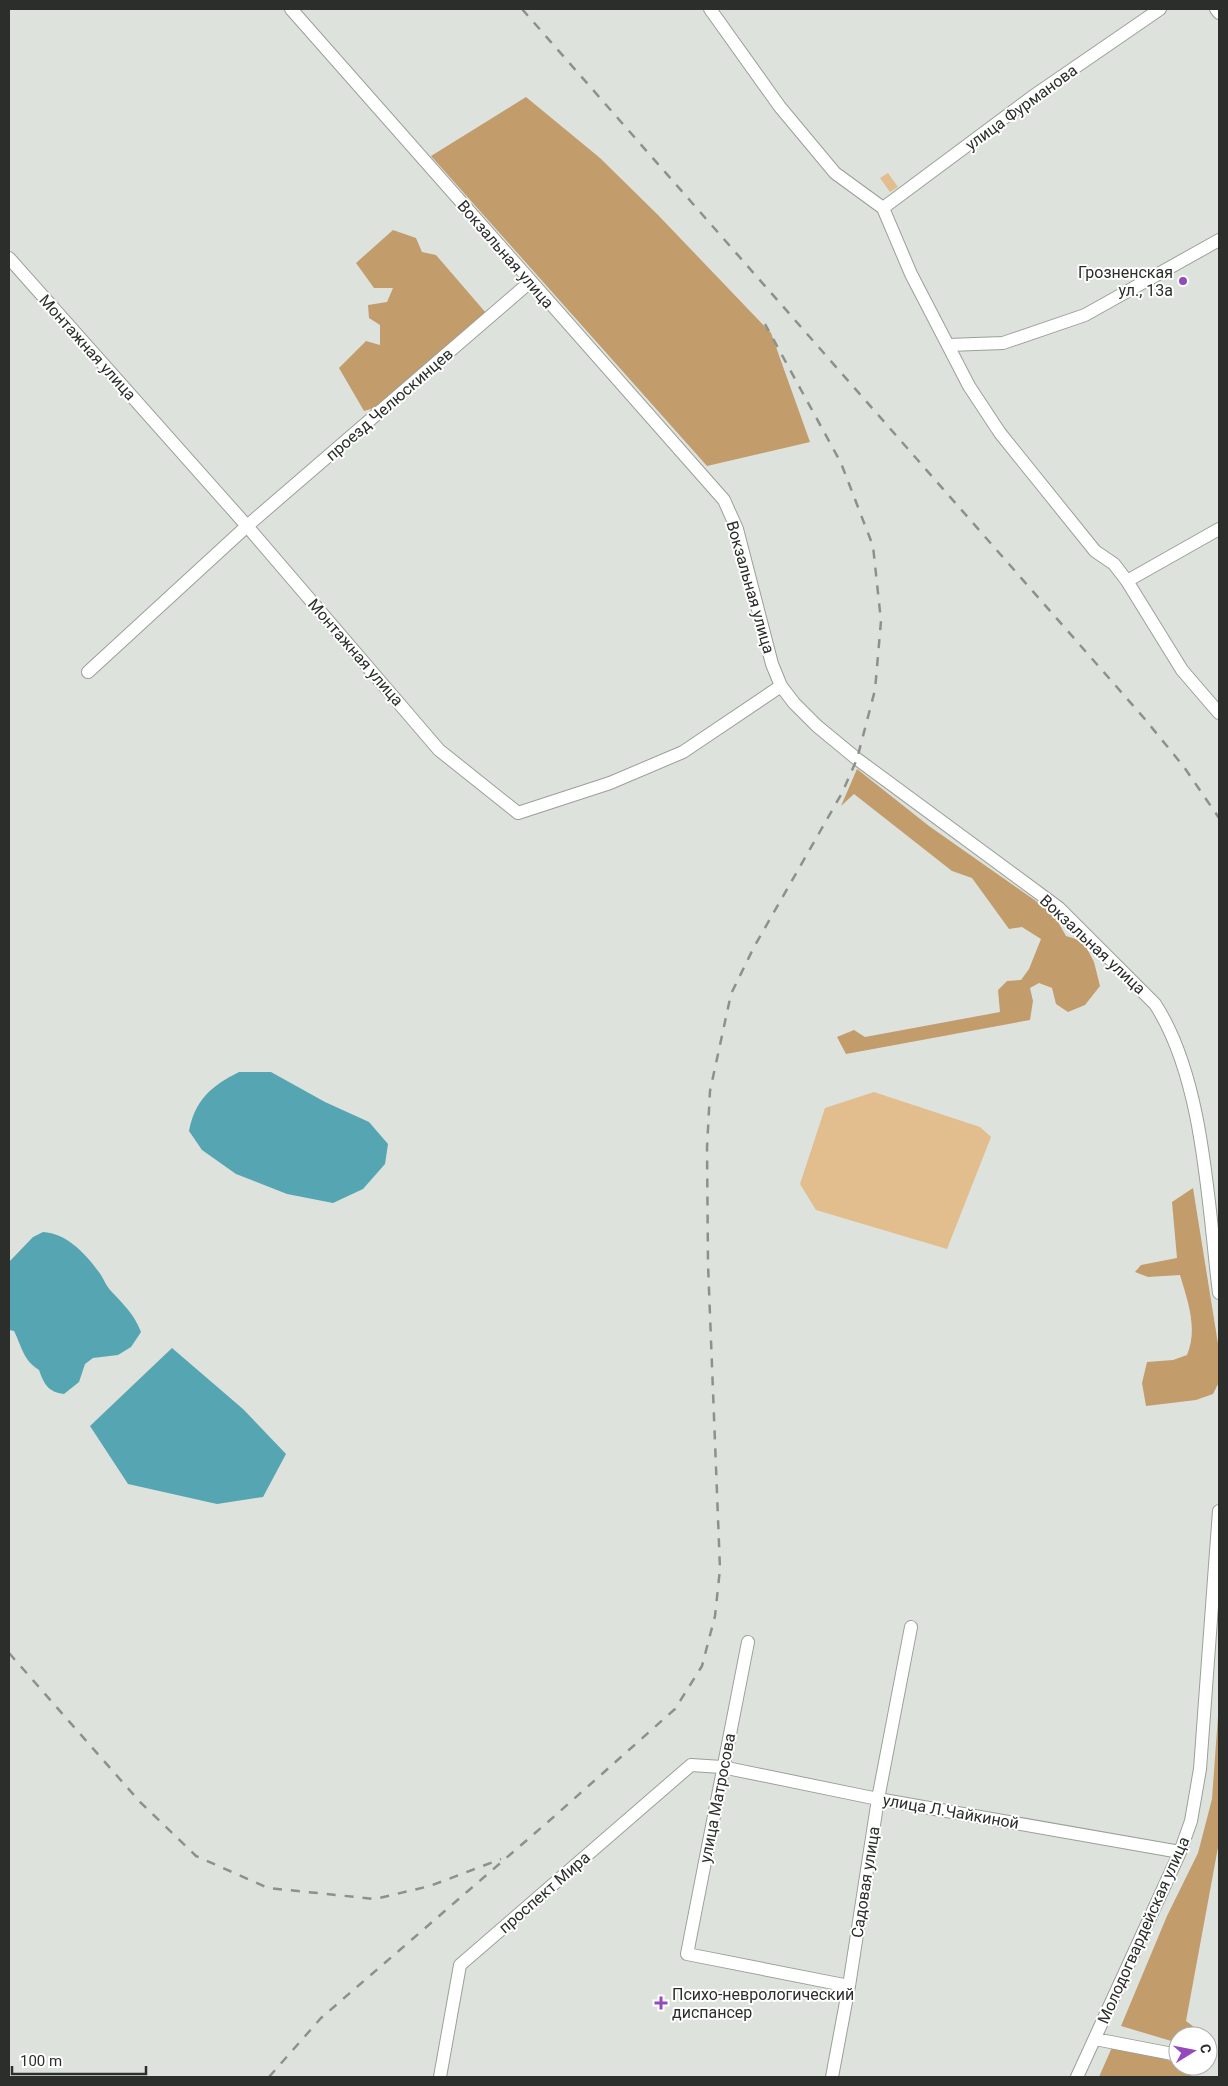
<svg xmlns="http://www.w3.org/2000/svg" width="1228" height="2086" viewBox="0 0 1228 2086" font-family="Roboto,sans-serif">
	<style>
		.green { fill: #e2bd8e }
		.forest { fill: #c29c6b }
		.water { fill: #56a5b2 }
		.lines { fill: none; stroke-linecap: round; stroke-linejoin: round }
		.minor-casing { stroke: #9aa099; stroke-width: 14 }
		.minor { stroke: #fff; stroke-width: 12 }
		.rail { stroke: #8c918c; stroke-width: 2.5; stroke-dasharray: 9 9; stroke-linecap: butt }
		.poi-dot { fill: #944abc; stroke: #fff; stroke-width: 2 }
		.labels { text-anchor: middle; stroke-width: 4; stroke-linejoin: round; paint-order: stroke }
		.street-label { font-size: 16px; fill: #2b2e2b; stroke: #fff }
		.poi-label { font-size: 16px; fill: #2b2e2b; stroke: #fff; text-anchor: end }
	</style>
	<rect width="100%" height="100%" fill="#dde3dc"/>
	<path class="green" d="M888 173 898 187 890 192 880 178Z
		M874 1092 980 1127 991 1137 947 1249 816 1210 800 1184 825 1108Z"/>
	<path class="forest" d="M526 97 600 158 658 215 771 333 810 442 707 466 431 156Z
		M393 230 416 238 422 252 436 255 486 313 378 407 364 411 339 368 366 341 380 345V325L369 318 368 305 387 302 393 288H374L356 263Z
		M857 769 929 826 1053 913 1066 936 1083 941 1094 962 1100 986 1085 1005 1068 1012 1056 1004 1052 988 1039 983 1030 988 1033 1001 1030 1020 846 1054 837 1037 854 1030 865 1037 1000 1012 998 990 1007 981 1021 980 1029 969 1041 939 1022 927 1009 929 972 878 952 871 854 794 841 806Z
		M1193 1188 1219 1350V1382L1213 1394 1196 1400 1146 1406 1142 1383 1147 1362 1173 1360 1187 1355C1198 1329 1188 1302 1180 1275L1148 1277 1135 1272 1141 1265 1177 1258 1172 1202Z
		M1219 1702V1842L1186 2021 1198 2030 1195 2036H1178V2043L1121 2026 1167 1916 1198 1853 1212 1799Z
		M1113 2045 1178 2063V2066H1191V2077H1099Z"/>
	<path class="water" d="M239 1072H271L325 1102 369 1122 388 1144 385 1164 363 1189 333 1203 287 1194 236 1174 202 1150 189 1131C195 1100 211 1086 239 1072Z
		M43 1232C67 1233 87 1255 101 1275 104 1280 107 1287 111 1291 124 1305 134 1314 141 1332L131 1347 118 1355 93 1358 85 1364 79 1382 64 1394C48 1392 44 1384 39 1370 23 1360 22 1347 14 1331L9 1330V1262L33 1237Z
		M172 1348 243 1409 286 1454 263 1497 217 1504 128 1484 90 1426Z"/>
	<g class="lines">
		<defs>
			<path id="minor" d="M291 9 724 500 737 529 772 664 781 686 794 703 817 726 857 759 1059 908 1155 1004C1204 1079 1208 1205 1219 1293
				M710 9 780 107 835 173 883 208 911 274 969 386 1000 433 1095 551 1114 564 1127 581 1182 670 1219 713
				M1216 9 1219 13
				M883 208 1032 97 1160 9
				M9 258 247 526 439 750 518 813 610 783 683 752 781 686
				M948 345 1003 343 1085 315 1219 240
				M1127 581 1219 529
				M88 672 247 526 530 282
				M748 1642 687 1954 849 1986
				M1095 2039 1178 2055
				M440 2077 460 1965 691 1765 722 1767 878 1799 1180 1852
				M832 2077 849 1986 878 1799 911 1627
				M1077 2077 1180 1852 1191 1821 1200 1769 1219 1511"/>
		</defs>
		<use href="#minor" class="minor-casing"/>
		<use href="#minor" class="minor"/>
		<path class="rail" d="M522 9 1144 718 1184 767 1219 818
			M9 1653 140 1802 196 1856 268 1888 375 1899 430 1886 501 1859
			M269 2077 321 2018 549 1821 675 1709 702 1666 715 1616 720 1569 708 1264 707 1148 710 1091 731 994 754 947 842 793 857 759 875 690 881 621 873 546 841 463 765 324"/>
	</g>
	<g class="poi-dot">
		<circle cx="1183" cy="281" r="5"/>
		<path d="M658.5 1995.5h5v5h5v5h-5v5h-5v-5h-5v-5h5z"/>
	</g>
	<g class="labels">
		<g class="street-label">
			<text transform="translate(1021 107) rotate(-36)" y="6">улица Фурманова</text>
			<text transform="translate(506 254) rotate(49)" y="6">Вокзальная улица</text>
			<text transform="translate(88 347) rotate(48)" y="6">Монтажная улица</text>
			<text transform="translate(389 404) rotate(-41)" y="6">проезд Челюскинцев</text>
			<text transform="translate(751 587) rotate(74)" y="6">Вокзальная улица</text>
			<text transform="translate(356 652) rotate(49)" y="6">Монтажная улица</text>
			<text transform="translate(1093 944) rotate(43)" y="6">Вокзальная улица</text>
			<text transform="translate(717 1798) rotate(-79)" y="6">улица Матросова</text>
			<text transform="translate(951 1811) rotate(10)" y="6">улица Л.Чайкиной</text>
			<text transform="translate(865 1882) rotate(-81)" y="6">Садовая улица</text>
			<text transform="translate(544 1892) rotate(-41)" y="6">проспект Мира</text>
			<text transform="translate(1143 1930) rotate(-66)" y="6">Молодогвардейская улица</text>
		</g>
		<g class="poi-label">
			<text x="1173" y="278">Грозненская<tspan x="1173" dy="18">ул., 13а</tspan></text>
			<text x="672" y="2000" text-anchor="start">Психо-неврологический<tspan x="672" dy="18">диспансер</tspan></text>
		</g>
	</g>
	<rect width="1228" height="2086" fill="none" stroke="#2b2e2b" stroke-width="20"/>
	<g transform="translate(1193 2051) rotate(80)"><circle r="24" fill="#ffffff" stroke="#aaabaa"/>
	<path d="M0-4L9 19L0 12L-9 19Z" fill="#944abc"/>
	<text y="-8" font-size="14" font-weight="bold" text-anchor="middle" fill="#2b2e2b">С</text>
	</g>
	<path d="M12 2066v8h134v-8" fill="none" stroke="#2b2e2b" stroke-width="2.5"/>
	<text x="20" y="2066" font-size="15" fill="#2b2e2b" stroke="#ffffff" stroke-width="4" paint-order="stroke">100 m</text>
</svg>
